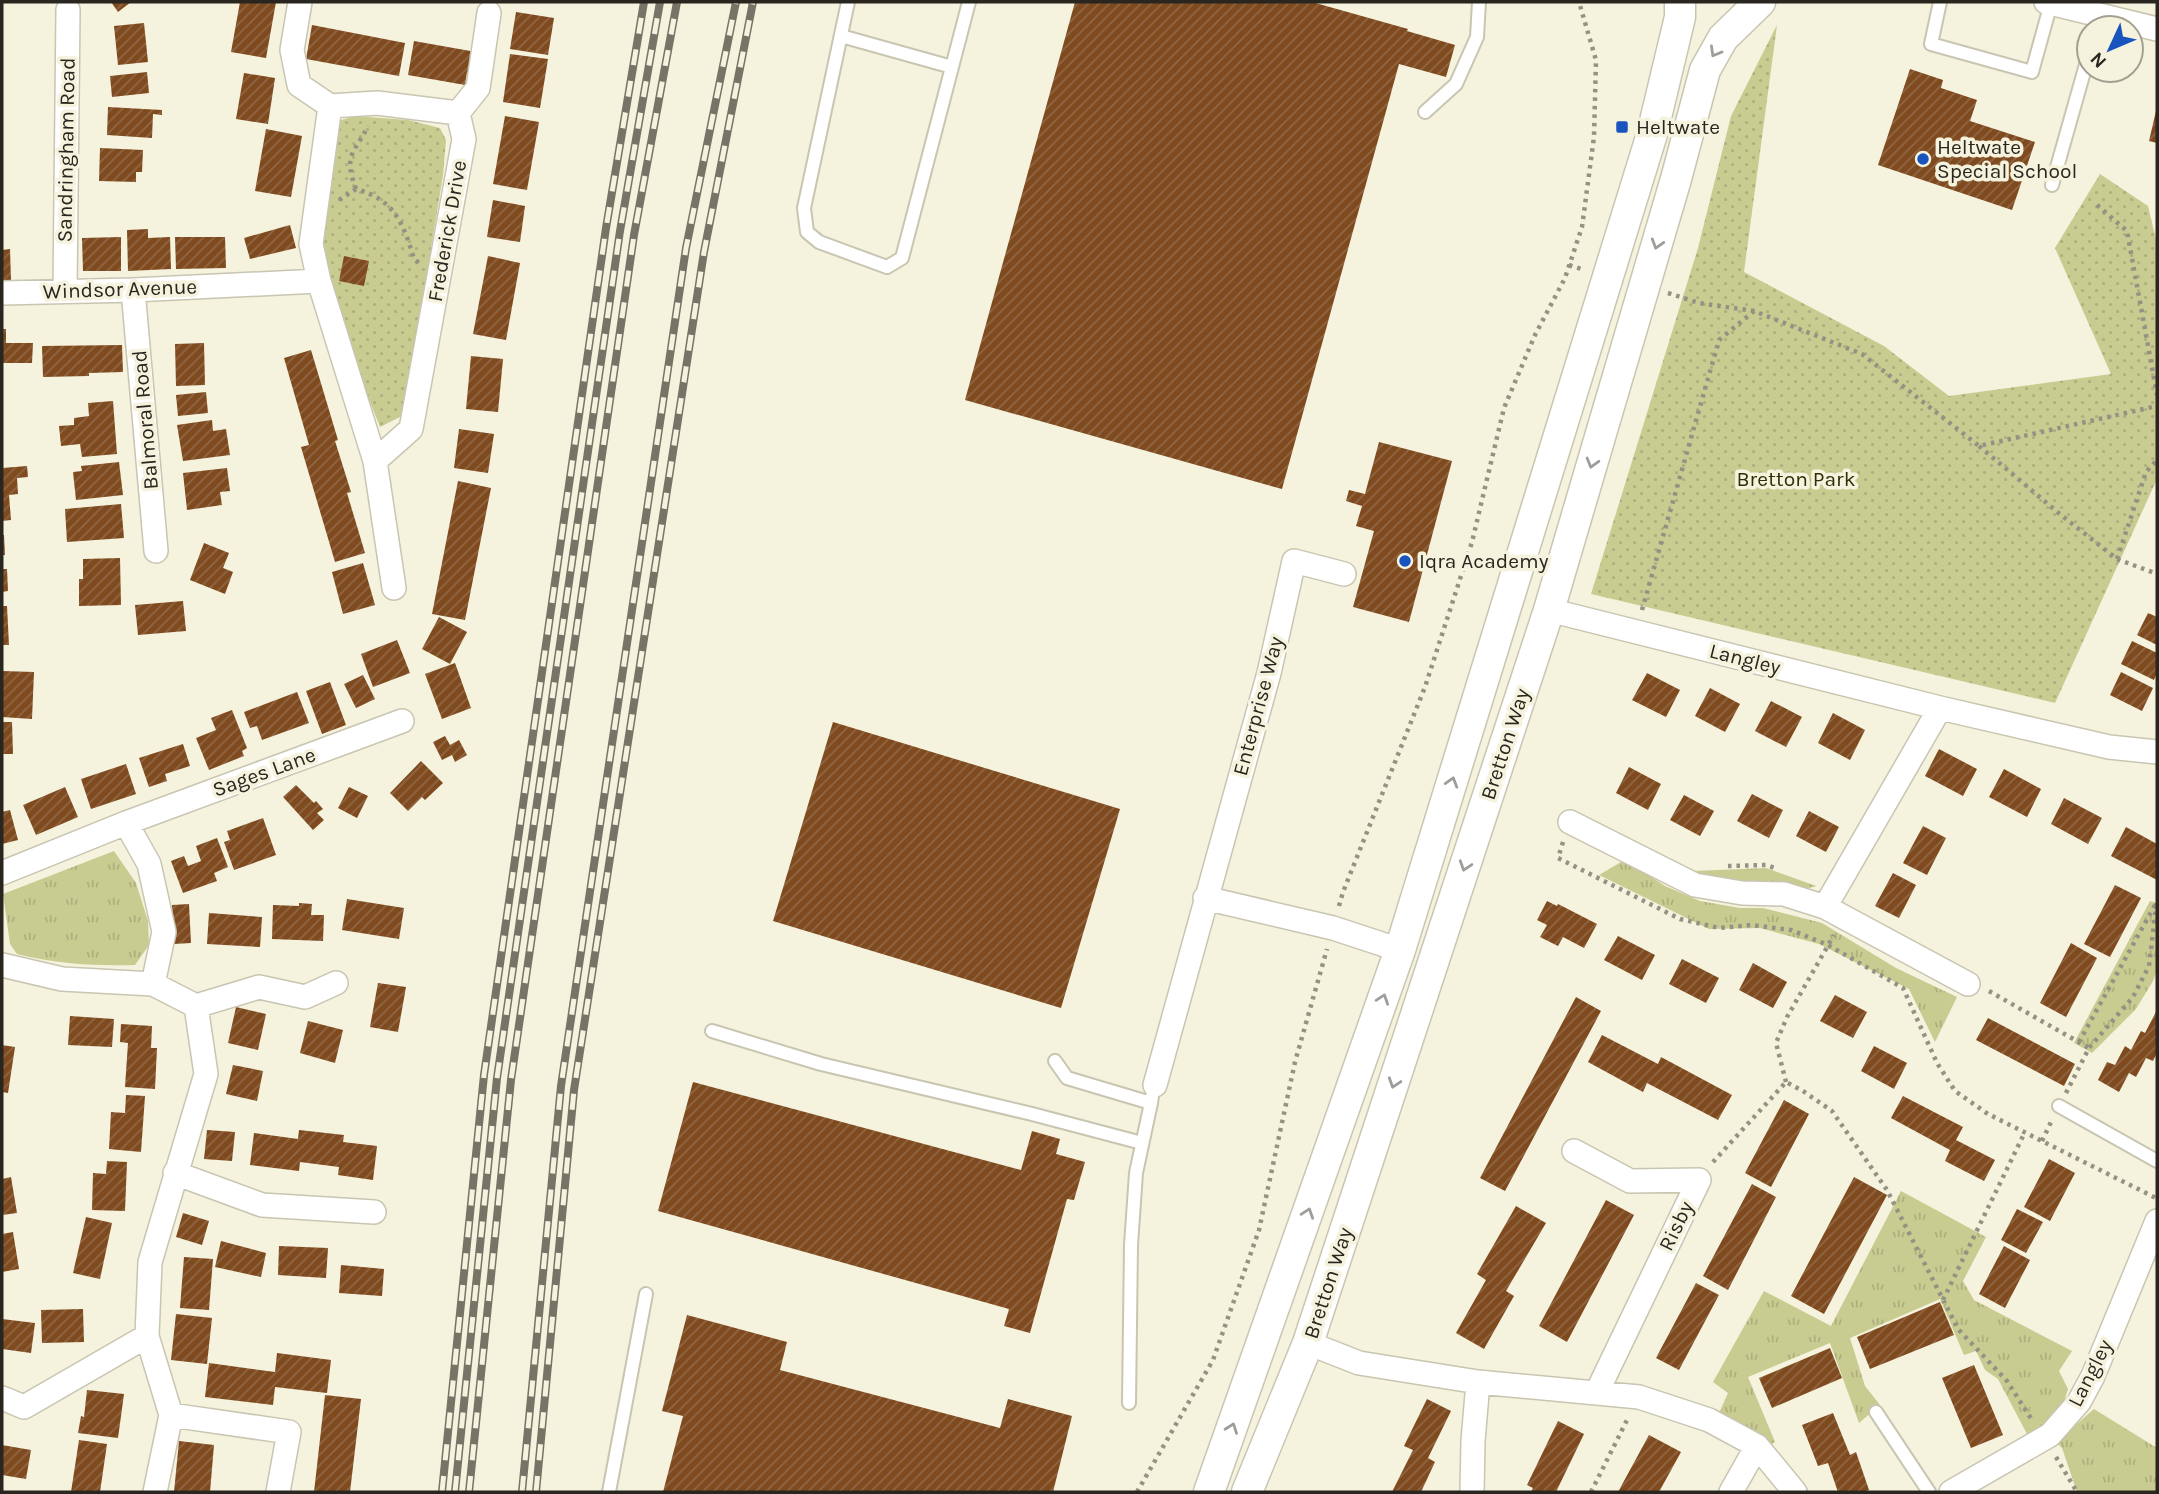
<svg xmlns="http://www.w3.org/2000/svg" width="2159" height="1494" viewBox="0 0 2159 1494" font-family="Karla,sans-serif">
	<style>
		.grass { fill: url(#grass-tufts) }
		.park { fill: url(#park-dots) }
		.building { fill: url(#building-hatch) }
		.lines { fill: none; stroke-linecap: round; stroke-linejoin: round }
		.service-casing { stroke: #c8c5b1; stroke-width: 16 }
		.minor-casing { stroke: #c8c5b1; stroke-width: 26 }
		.tertiary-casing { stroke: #c8c5b1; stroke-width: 33 }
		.path { stroke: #949283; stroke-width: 4.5; stroke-dasharray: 3.5 5; stroke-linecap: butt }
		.service { stroke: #fff; stroke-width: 12 }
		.minor { stroke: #fff; stroke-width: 23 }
		.tertiary { stroke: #fff; stroke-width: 30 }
		.rail-casing { stroke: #767467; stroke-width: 8 }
		.rail { stroke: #f5f2dd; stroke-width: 5; stroke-dasharray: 16; stroke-linecap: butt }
		.oneway { stroke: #9e9d9a }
		.poi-dot { fill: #1853be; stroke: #f5f2dd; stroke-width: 2.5 }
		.labels { text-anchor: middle; stroke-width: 7; stroke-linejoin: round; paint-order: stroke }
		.poi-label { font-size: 21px; fill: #28261f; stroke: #f5f2dd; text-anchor: start }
		.street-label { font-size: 21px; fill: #28261f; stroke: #f5f2dd }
		.park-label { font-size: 21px; fill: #2e2f07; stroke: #f5f2dd }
	</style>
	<defs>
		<pattern id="grass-tufts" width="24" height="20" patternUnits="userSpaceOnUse" patternTransform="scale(1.75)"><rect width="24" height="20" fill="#c9cc91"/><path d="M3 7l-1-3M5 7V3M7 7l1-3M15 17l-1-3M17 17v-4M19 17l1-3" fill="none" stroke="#adaf7d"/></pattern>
		<pattern id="park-dots" width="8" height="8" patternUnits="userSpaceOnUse" patternTransform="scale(1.75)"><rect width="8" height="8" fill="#c9cc91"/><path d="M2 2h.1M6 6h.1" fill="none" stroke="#adaf7d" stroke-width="1.8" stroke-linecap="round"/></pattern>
		<pattern id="building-hatch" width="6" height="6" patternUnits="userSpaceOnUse" patternTransform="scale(1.75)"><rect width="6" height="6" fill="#7f4a1e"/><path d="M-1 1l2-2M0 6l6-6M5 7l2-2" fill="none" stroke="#8f6746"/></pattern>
	</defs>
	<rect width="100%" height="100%" fill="#f5f2dd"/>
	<path class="grass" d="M114 851 136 883 148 921 149 945 135 965C94 966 56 964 17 954L10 944 3 894Z
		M1621 862 1641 870 1665 886 1700 901 1740 908H1763L1822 923 1896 968 1957 997 1935 1042 1909 989 1819 944 1760 928 1709 929 1599 875Z
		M1766 868 1816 886 1806 889 1729 884 1693 871Z
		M2150 901 2157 903V970L2153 981 2136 1009 2092 1053 2074 1043Z
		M1901 1191 1986 1237 1963 1281 1974 1300 2072 1351 2059 1371 2068 1389 2060 1413 2048 1423 2027 1434 1998 1379 1985 1370 1976 1351 1964 1355 1940 1299 1850 1338 1865 1386 1880 1405 1859 1423 1830 1343 1748 1377 1775 1442 1768 1446 1719 1413 1728 1393 1713 1382 1764 1291 1831 1326Z
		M2094 1409 2157 1448V1492H2077L2062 1448 2056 1442Z"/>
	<path class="park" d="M1777 25 1744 272 1884 346 1949 396 2111 374 2055 248 2100 174 2148 206 2157 244V479L2055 703 1591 594 1698 248 1731 116Z
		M355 116 408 120 440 128 446 140 443 175 404 415 380 427 350 351 323 246 338 121Z"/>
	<path class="building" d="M111 2H131L118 12Z
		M240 2H276L266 58 231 52Z
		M1075 2H1312L1408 29 1407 31 1455 45 1446 77 1399 64 1282 489 965 400Z
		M516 12 554 18 548 55 510 49Z
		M144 23 148 62 118 65 114 26Z
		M312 25 405 43 399 76 306 59Z
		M414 41 476 52 473 73 467 72 465 85 408 75Z
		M510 54 548 59 540 108 503 102Z
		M1910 69 1943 80 1941 88 1977 100 1970 121 2035 142 2012 210 1878 165Z
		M147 72 149 93 112 97 110 76Z
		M244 73 275 78 268 124 236 119Z
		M108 107 162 110V115L153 114 152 138 107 135Z
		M2156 111H2157V143L2149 141Z
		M505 116 539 122 527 190 493 184Z
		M266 129 302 136 291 197 255 191Z
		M100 148 143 150 142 172H136V182L99 181Z
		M493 200 525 206 520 242 487 237Z
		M290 225 296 248 250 259 244 238Z
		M148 229V238L170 237 171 269 128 271 127 230Z
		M121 237V271H83L82 238Z
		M175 237H225L226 268 176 269Z
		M10 249 11 281H2V250Z
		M344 256 369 261 364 286 339 281Z
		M488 256 520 263 506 340 473 334Z
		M2 329H6V343H33L32 363H2Z
		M204 343 205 385 176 386 175 344Z
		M122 345 123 372 89 373V376L43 377 42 346Z
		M311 350 338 440 335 441 351 492 347 493 365 553 335 562 301 447 309 445 284 358Z
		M471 356 503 359 498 412 466 409Z
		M206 392 208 413 178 416 176 395Z
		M113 401 117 454 82 457 80 444 61 446 59 426 74 425V418L89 416 88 403Z
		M212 420 213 431 226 429 230 455 183 461 177 425Z
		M459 429 494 434 488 473 454 468Z
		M1379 442 1452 461 1409 622 1353 607 1374 531 1356 526 1362 506 1346 501 1349 490 1365 494Z
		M119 462 123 495 76 500 73 472 82 471 81 466Z
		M27 466 28 477 17 478 18 494 9 495 11 520 2 521V468Z
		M227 468 230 491 220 492 222 505 187 510 183 473Z
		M458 481 491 488 465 620 432 614Z
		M121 504 124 538 67 542 65 509Z
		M2 535H4L5 555H2Z
		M204 543 229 553 223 568 233 572 225 594 190 580Z
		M120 558 121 605 79 606V579H83V559Z
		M363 563 375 605 343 614 332 572Z
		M2 569H7L8 591 2 592Z
		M183 601 186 631 138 635 135 605Z
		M2 606H7L9 645H2Z
		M2148 613 2157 617V645L2137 635Z
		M439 617 467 632 450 664 422 649Z
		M397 640 410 673 373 687 361 654Z
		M2132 641 2157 653V673L2154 680 2121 664Z
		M455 663 471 708 442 719 425 674Z
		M2 671 34 672 32 719 2 717Z
		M2121 672 2153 688 2142 711 2110 695Z
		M1647 673 1680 690 1666 717 1632 700Z
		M363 675 375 699 356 708 344 684Z
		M330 682 346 725 322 734 306 691Z
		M1710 688 1740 704 1725 732 1695 716Z
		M297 692 309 723 262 740 257 726 250 728 244 712Z
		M1771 701 1802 717 1786 747 1755 731Z
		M232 710 247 748 242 751 244 756 209 770 196 738 216 730 211 718Z
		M1833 713 1865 730 1850 760 1818 743Z
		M2 722H12L13 754H2Z
		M833 722 1120 809 1061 1008 773 921Z
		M445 736 450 745 459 740 467 755 455 762 452 755 442 760 433 742Z
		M183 744 190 766 165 774 167 781 149 787 139 758Z
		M1939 749 1977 769 1963 796 1925 776Z
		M421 761 443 783 425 800 422 797 408 811 390 793Z
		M126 764 136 794 91 809 81 779Z
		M1629 767 1661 784 1648 810 1616 793Z
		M2004 769 2041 789 2027 817 1989 797Z
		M296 785 314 803 316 801 323 809 317 813 324 820 313 830 283 797Z
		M65 787 78 817 36 835 23 805Z
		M349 787 368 796 357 818 338 808Z
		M1752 794 1783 810 1769 838 1737 821Z
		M1684 795 1714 811 1700 836 1670 820Z
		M2064 798 2102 818 2088 844 2051 824Z
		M10 810 18 840 2 844V812Z
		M1809 811 1839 827 1826 852 1796 836Z
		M263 818 276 855 234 870 224 842 230 840 227 831Z
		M1923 826 1946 838 1927 875 1903 863Z
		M2126 827 2157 844V880L2111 856Z
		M217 838 228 867 214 873 217 881 183 893 171 861 184 856 188 866 201 861 196 846Z
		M1893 873 1916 885 1899 918 1875 906Z
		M2115 885 2141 898 2110 957 2084 944Z
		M347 899 404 908 399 939 342 930Z
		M1547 901 1557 906 1558 904 1597 924 1584 948 1563 937 1558 946 1540 937 1547 925 1537 920Z
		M299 903 312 904 311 915H324L323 941 272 939 273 905 299 906Z
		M189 904 191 943 174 944 172 905Z
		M209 913 262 917 260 947 207 944Z
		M1618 936 1655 955 1642 980 1604 960Z
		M2071 943 2097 958 2066 1017 2040 1003Z
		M1682 959 1719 978 1706 1003 1669 984Z
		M1753 963 1787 982 1773 1008 1739 990Z
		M378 983 406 987 398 1032 370 1027Z
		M1835 995 1867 1012 1853 1038 1820 1021Z
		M1576 997 1601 1011 1505 1191 1480 1178Z
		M236 1007 266 1014 258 1050 228 1043Z
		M2157 1010V1053L2153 1061 2146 1058 2136 1077 2129 1073 2119 1092 2098 1080 2107 1062 2115 1065 2125 1046 2131 1050 2141 1031 2145 1033Z
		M70 1016 114 1019 112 1047 68 1045Z
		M1988 1018 2075 1064 2064 1086 1976 1040Z
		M308 1021 343 1030 335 1063 300 1053Z
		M121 1024 152 1026 151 1048H157L155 1089 125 1087 128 1043 120 1042Z
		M1602 1035 1658 1064 1661 1057 1732 1095 1718 1120 1647 1083 1643 1092 1588 1062Z
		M2 1045 15 1047 8 1093 2 1092Z
		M1874 1046 1907 1063 1894 1089 1861 1071Z
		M233 1065 263 1071 257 1101 226 1094Z
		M693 1082 1021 1170 1032 1131 1060 1139 1056 1154 1085 1162 1074 1200 1067 1199 1030 1333 1004 1326 1009 1309 658 1211Z
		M126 1095 145 1096 141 1152 109 1149 111 1112 125 1113Z
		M1903 1096 1963 1127 1956 1140 1995 1160 1984 1181 1945 1161 1950 1150 1891 1118Z
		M1784 1100 1809 1114 1771 1187 1745 1173Z
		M207 1130 235 1132 232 1161 204 1159Z
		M299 1130 344 1135 343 1142 377 1146 373 1180 338 1175 339 1167 300 1162 299 1171 250 1165 254 1133 298 1139Z
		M2049 1159 2075 1173 2050 1221 2024 1207Z
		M107 1161 127 1162 125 1211 92 1210 93 1173 106 1174Z
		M11 1177 17 1213 2 1215V1179Z
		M1854 1177 1887 1195 1824 1314 1791 1296Z
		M1752 1184 1776 1197 1728 1290 1703 1276Z
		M1606 1200 1634 1215 1567 1342 1539 1326Z
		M1516 1206 1546 1223 1506 1291 1514 1296 1484 1349 1456 1333 1486 1280 1477 1274Z
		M2017 1209 2043 1222 2026 1253 2001 1240Z
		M183 1213 209 1221 202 1245 176 1237Z
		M86 1217 112 1223 100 1279 73 1273Z
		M13 1232 19 1269 2 1272V1234Z
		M221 1241 266 1253 261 1277 215 1267Z
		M279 1246 328 1248 326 1278 278 1275Z
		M2004 1246 2030 1260 2005 1308 1979 1294Z
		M184 1257 213 1259 209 1310 180 1308Z
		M341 1265 384 1269 382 1296 339 1293Z
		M1696 1283 1719 1295 1679 1370 1656 1358Z
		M1940 1302 1954 1335 1870 1369 1857 1337Z
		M83 1309 84 1342 42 1343 41 1310Z
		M176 1314 212 1318 207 1364 171 1360Z
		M687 1315 787 1342 780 1370 1000 1428 1008 1399 1072 1416 1053 1492H663L683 1416 662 1411Z
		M2 1319 35 1323 31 1353 2 1349Z
		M1830 1348 1842 1378 1772 1408 1759 1378Z
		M277 1353 331 1360 327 1393 275 1387 273 1405 205 1397 209 1363 275 1372Z
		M1974 1365 2003 1435 1971 1448 1942 1378Z
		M87 1390 124 1394 118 1438 78 1433 81 1416 84 1417Z
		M325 1395 361 1399 350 1492H314Z
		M1427 1399 1451 1411 1428 1458 1435 1462 1421 1492H1392L1413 1450 1404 1446Z
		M1833 1413 1850 1455 1856 1452 1869 1490 1863 1492H1838L1828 1463 1818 1466 1802 1425Z
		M1558 1421 1584 1434 1556 1492H1531L1533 1488 1527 1485Z
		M1649 1435 1681 1452 1659 1492H1618Z
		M79 1440 107 1444 100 1492H71Z
		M179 1441 214 1445 210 1492H174Z
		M2 1445 31 1450 26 1479 2 1475Z"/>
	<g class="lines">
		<defs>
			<path id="service" d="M848 2 804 208 807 232 819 242 887 267 902 258 969 2
				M1940 2 1931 44 2032 72 2051 3
				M841 36 952 67
				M1425 112 1456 84 1477 37 1479 2
				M2052 185 2089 54
				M712 1031 821 1064 1032 1114 1142 1143
				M1055 1061 1067 1078 1151 1103 1152 1096
				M2059 1106 2157 1161
				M1129 1403 1131 1245 1136 1173 1151 1103
				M1876 1412 1929 1492
				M609 1492 646 1294"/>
			<path id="minor" d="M2046 2 2157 29
				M330 106 377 103 458 113 464 139 411 429 375 461
				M458 113 478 88 489 13
				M319 281 375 461 394 588
				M65 290 68 10
				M133 290 156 551
				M2 293 133 290 319 281 311 244 330 106 299 85 292 50 300 2
				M1549 610 1940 708 2109 747 2157 752
				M1570 822 1695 885 1742 893 1784 894 1825 907 1968 984
				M126 823 149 864 164 932 153 984
				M2 873 126 823 402 721
				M1205 898 1333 928 1400 950
				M1825 907 1940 708
				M2 965 62 979 153 984 196 1006 206 1074 150 1262 147 1336 171 1415 155 1492
				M196 1006 259 987 305 997 336 983
				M1155 1085 1269 673 1294 561 1344 574
				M1574 1151 1630 1181 1699 1180 1597 1392
				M175 1173 262 1205 374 1212
				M1308 1343 1359 1363 1478 1382 1639 1397 1709 1420 1757 1446 1795 1492
				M2 1398 24 1407 147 1336
				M171 1415 289 1432 278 1492
				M1472 1492 1473 1441 1478 1382
				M1731 1492 1757 1446
				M1951 1492 2050 1435 2079 1402 2093 1376 2157 1221"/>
			<path id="tertiary" d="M1209 1492 1400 950 1652 134 1680 17V2
				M1247 1492 1308 1343 1549 610 1676 179 1705 70 1723 38 1760 2"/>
		</defs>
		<use href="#service" class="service-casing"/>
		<use href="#minor" class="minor-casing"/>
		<use href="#tertiary" class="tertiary-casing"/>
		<path class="path" d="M356 189C343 154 354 154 368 126
			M339 200 356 189C395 200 403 223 414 259L419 263
			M2097 205 2127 231 2157 395
			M1569 265 1585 270
			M1668 293 1699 303 1754 311 1862 354 1979 446 2157 406
			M1979 446 2061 515 2117 559 2157 574
			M2117 559 2146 472 2157 460
			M1642 610 1719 340 1754 311
			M1563 842 1558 858 1680 919 1719 928 1751 925 1791 930 1828 945 1903 988 1937 1063 1955 1091 1988 1114 2156 1198
			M1728 866 1766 865 1778 869
			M1339 906 1343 892 1425 687 1472 542 1504 408 1535 335 1565 278 1582 227 1594 137 1596 60 1579 2
			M1989 991 2089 1048
			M2079 1042 2155 905
			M1786 1082 1776 1043 1787 1017 1834 935
			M2066 1093 2089 1048 2133 997 2149 966 2157 899
			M2042 1141 2052 1120
			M1713 1162 1786 1082 1803 1091 1832 1111 1887 1190 1958 1329 2007 1381 2032 1420
			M1943 1300 2025 1132
			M2056 1457 2077 1492
			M1137 1492 1213 1360 1259 1230 1295 1062 1327 949
			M1591 1492 1628 1418"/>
		<use href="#service" class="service"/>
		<use href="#minor" class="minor"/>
		<use href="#tertiary" class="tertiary"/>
		<defs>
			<path id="rail" d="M442 1492 484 1075 606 228 644 2
				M455 1492 497 1078 620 231 660 2
				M469 1492 511 1080 634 235 677 2
				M522 1492 561 1086 686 248 736 2
				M536 1492 574 1090 704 252 753 2"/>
		</defs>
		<use href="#rail" class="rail-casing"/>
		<use href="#rail" class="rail"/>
	</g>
	<defs><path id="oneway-chevron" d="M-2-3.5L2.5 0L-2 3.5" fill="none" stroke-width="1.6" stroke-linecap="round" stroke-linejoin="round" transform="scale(1.75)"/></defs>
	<g class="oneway">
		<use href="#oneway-chevron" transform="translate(1715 52) rotate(120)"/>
		<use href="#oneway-chevron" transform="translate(1657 244) rotate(107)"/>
		<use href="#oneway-chevron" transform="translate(1592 463) rotate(106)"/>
		<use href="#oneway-chevron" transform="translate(1452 782) rotate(-73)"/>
		<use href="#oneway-chevron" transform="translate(1465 866) rotate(108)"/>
		<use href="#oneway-chevron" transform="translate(1383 999) rotate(-71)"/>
		<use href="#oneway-chevron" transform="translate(1394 1083) rotate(108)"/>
		<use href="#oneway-chevron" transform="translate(1308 1213) rotate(-71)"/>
		<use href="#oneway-chevron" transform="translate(1232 1428) rotate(-70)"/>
	</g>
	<g class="poi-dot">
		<rect x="1615" y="120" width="14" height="14" rx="3.5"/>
		<circle cx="1923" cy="159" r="7"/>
		<circle cx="1405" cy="561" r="7"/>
	</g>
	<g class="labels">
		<g class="poi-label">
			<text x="1636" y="134">Heltwate</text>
			<text x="1937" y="154">Heltwate<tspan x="1937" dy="24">Special School</tspan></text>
			<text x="1419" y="568">Iqra Academy</text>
		</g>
		<g class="street-label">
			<text transform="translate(66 150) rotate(-89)" y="7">Sandringham Road</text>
			<text transform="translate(447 231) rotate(-80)" y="7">Frederick Drive</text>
			<text transform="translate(120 289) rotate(-2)" y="7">Windsor Avenue</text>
			<text transform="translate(145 420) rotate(-95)" y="7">Balmoral Road</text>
			<text transform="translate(1745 659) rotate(14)" y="7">Langley</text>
			<text transform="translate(1258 706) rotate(-75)" y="7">Enterprise Way</text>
			<text transform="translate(1505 744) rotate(-72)" y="7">Bretton Way</text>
			<text transform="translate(264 772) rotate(-20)" y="7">Sages Lane</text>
			<text transform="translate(1676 1226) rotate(-64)" y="7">Risby</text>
			<text transform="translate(1328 1283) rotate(-72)" y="7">Bretton Way</text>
			<text transform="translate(2090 1373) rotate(-63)" y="7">Langley</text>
		</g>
		<g class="park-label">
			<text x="1796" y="486">Bretton Park</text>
		</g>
	</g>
	<rect width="2159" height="1494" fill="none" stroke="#28261f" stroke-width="7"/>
	<g transform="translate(2110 49) rotate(226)"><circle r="33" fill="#f5f2dd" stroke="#a3a091" stroke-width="2"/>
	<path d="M0-5L12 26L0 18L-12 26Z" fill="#1853be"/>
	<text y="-10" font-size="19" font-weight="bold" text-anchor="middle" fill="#28261f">N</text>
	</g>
</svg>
